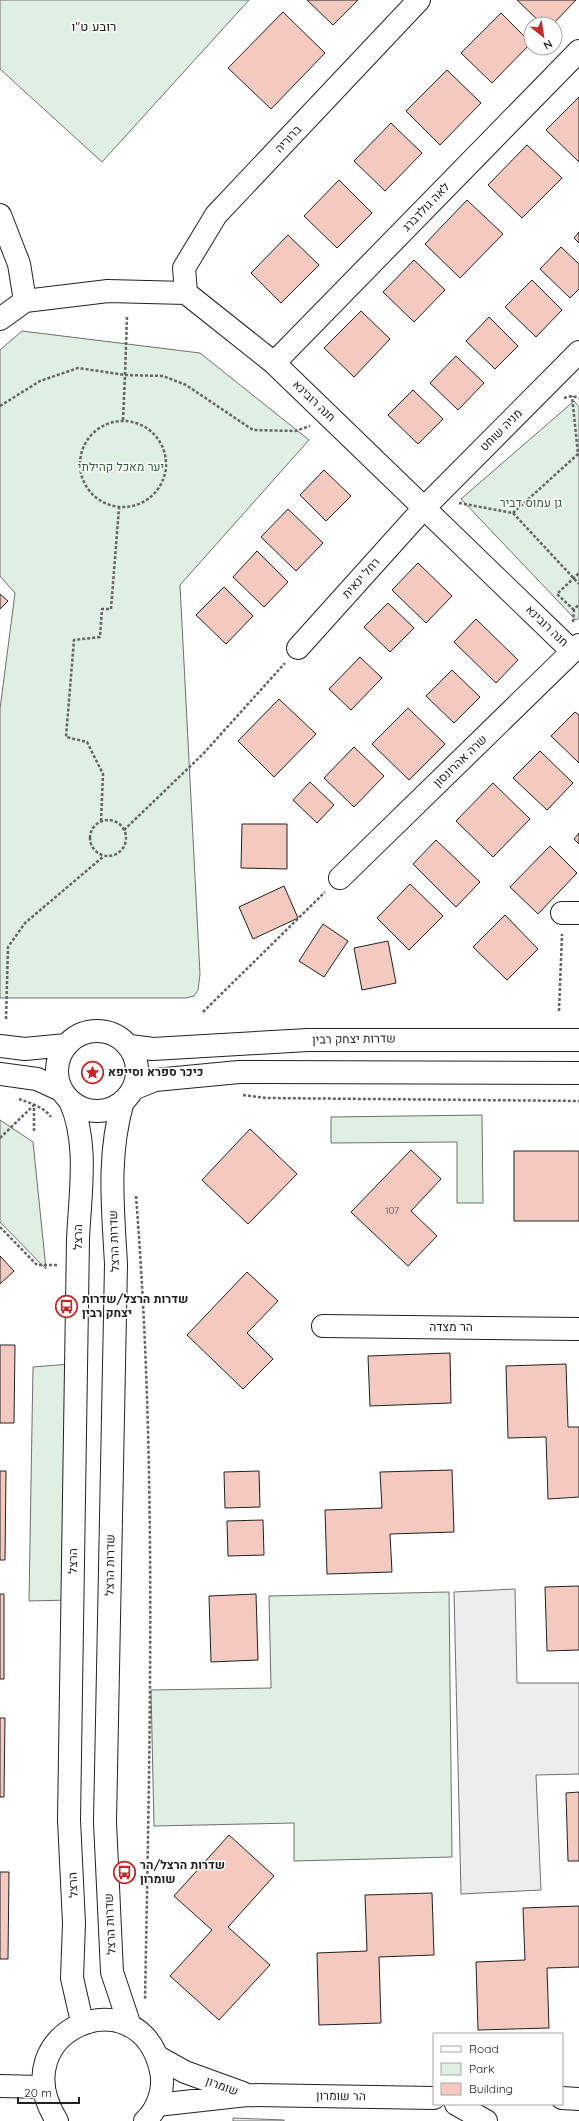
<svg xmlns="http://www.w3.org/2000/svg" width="579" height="2121" viewBox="0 0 579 2121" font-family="Quicksand,Heebo,sans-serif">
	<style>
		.green { fill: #e0efe3; stroke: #6f6f6f }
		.parking { fill: #ededed; stroke: #6f6f6f }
		.building { fill: #f3c9c0; stroke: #222 }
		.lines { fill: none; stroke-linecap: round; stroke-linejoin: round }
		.minor-casing { stroke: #222; stroke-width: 24 }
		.major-casing { stroke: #222; stroke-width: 24 }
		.path { stroke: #646464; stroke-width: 2.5; stroke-dasharray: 3 2; stroke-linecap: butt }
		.minor { stroke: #fff; stroke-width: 22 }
		.major { stroke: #fff; stroke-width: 22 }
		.labels { text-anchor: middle; stroke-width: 3; stroke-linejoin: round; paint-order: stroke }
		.number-label { font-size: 10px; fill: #564c4a }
		.street-label { font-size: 12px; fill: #222; stroke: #fff }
		.park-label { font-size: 12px; fill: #2f5e38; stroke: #fff }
		.poi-label { font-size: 12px; font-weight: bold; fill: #222; stroke: #fff; text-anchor: start }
		.neighbourhood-label { font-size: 13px; fill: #222; stroke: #fff }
	</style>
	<rect width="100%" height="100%" fill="#fff"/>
	<path class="green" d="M0 0H249L102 162 0 69Z
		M22 331 200 353 309 440 180 585 200 974 198 990 194 996 186 998H0V709L15 593 0 576V350Z
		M574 401 579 407V618L576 620 461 499Z
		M482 1115 483 1203H457V1142L331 1143V1117Z
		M0 1120 33 1142 46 1269 0 1222Z
		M70 1364V1600L29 1601 33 1367Z
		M449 1592 452 1857 294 1861V1823L154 1826 151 1690 271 1688 269 1596Z"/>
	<path class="parking" d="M515 1589 517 1683H579V1774L536 1775 541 1890 461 1894 454 1592Z
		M233 2118 284 2120V2121H233Z"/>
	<path class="building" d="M307 0H358L333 25Z
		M517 0H576L553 24H542Z
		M283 12 325 53 271 109 228 68Z
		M501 13 531 43 492 83 461 53Z
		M447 70 481 103 440 145 406 111Z
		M579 97V162L546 130Z
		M391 123 422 153 385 191 354 161Z
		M527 145 562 178 522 218 488 185Z
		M339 180 372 213 337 248 304 216Z
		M467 200 503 234 460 278 425 244Z
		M579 232V243L574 238Z
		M288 235 319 265 281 303 251 273Z
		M561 247 579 264V289L570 298 540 269Z
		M414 260 445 290 414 322 383 292Z
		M532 280 562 310 536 337 505 307Z
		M361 311 390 339 354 377 324 348Z
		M489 317 518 346 495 369 466 341Z
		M456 356 484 383 458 410 430 383Z
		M413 390 443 419 418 444 388 415Z
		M324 470 351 496 326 521 300 495Z
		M288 509 323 543 296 571 261 537Z
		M257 551 288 582 264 607 233 577Z
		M418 563 452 596 426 623 392 590Z
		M224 587 253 616 226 644 196 615Z
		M0 594 8 601 0 609Z
		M388 603 414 628 390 652 364 627Z
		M476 619 518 660 496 683 454 642Z
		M360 657 382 678 351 710 329 689Z
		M452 670 480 697 454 723 426 696Z
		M279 699 316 734 274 777 238 741Z
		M408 708 445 744 409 780 372 744Z
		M575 712 579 715V763L551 736Z
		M354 747 384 776 354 807 324 778Z
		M540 751 573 783 547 810 513 778Z
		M310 782 334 805 317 823 293 800Z
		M493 783 530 819 493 857 456 821Z
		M242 824H287V869L241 868Z
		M579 833V844L574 839Z
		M436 840 480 882 456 907 413 864Z
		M550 846 577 873 538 914 510 887Z
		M410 884 443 916 409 950 377 918Z
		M284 886 298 918 253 939 239 907Z
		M505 915 538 949 507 980 473 947Z
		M323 924 348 941 324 977 299 961Z
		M388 941 396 983 362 990 354 948Z
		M250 1129 297 1174 248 1224 202 1180Z
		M411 1150 441 1179 411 1211 437 1236 408 1266 351 1212Z
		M514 1151H579V1221H514Z
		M0 1256 14 1271 0 1284Z
		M247 1272 278 1301 247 1333 273 1359 243 1389 187 1335Z
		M0 1345H15L14 1423H0Z
		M450 1353 451 1403 370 1406 368 1356Z
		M566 1364 568 1427H579V1497L548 1499 546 1437 508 1438 506 1366Z
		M452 1470 454 1532 390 1534 392 1572 327 1574 325 1510 382 1508 380 1472Z
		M0 1471H6L5 1560H0Z
		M259 1471 260 1507 225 1508 224 1472Z
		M263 1520 264 1555 228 1556 227 1521Z
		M579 1586V1650L547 1651 545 1587Z
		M0 1594H4V1679H0Z
		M256 1594 258 1660 211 1662 209 1596Z
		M0 1718H5L4 1797H0Z
		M579 1792V1861H568L566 1793Z
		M229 1835 274 1876 228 1927 270 1965 219 2020 170 1976 212 1930 174 1896Z
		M0 1872H9L8 1959H0Z
		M432 1893 434 1955 379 1957 381 2023 319 2025 317 1953 367 1951 365 1895Z
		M579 1906V1967L547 1968 549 2028 478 2030 476 1962 525 1960 523 1908Z"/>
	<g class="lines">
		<defs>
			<path id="minor" d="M0 215 19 264 25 301
				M186 293 184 268 216 215 419 0
				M0 319 25 301 108 291 186 293 274 363 572 651
				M274 363 579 51
				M298 648 424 508 579 352
				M340 878 579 645
				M562 913H579
				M323 1326 579 1329
				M158 2057 185 2072 243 2093
				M0 2086 41 2087
				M562 2098 579 2099
				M456 2104 486 2121
				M157 2105 247 2095 434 2098"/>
			<path id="major" d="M57 1071a40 40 0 1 1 80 0a40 40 0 1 1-80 0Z
				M0 1046 25 1049 66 1045
				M130 1046 153 1049 308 1040H579
				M0 1074 37 1079 61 1090
				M133 1089 155 1080 239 1072 579 1073
				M70 1101C89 1142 80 1194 78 1239L69 1820 74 1923 72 1978 82 2022
				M123 1101C107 1155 113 1209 116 1264L105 1822 112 1972 130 2026
				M57 2121C0 2030 140 1973 161 2071 165 2088 158 2109 145 2121"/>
		</defs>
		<use href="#minor" class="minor-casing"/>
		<use href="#major" class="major-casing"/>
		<path class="path" d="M564 398 572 396 579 398
			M0 406 40 381 78 368 125 375 127 317
			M123 420 125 375 163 376 186 385 253 430 295 431 310 426
			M80 464a43 43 0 1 1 86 0a43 43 0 1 1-86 0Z
			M459 503 513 513 579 584
			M513 513 578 454 572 396
			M574 610 557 594 579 573
			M573 622 574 610 579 604
			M90 838a18 18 0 1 1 36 0a18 18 0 1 1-36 0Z
			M101 821 103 774 87 742 66 737 74 640 100 637 102 609H111L119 508
			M124 830 203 754 285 663
			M559 1011 562 934
			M203 1012 325 892
			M6 1019 8 947 25 923 104 856
			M243 1095 266 1098 579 1101
			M19 1099C30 1103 44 1107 51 1117
			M34 1131V1104
			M0 1138 34 1105
			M136 1196C157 1463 150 1732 145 2000
			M0 1227 37 1265H57"/>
		<use href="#minor" class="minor"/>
		<use href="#major" class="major"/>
	</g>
	<defs>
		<symbol id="sight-ring" viewBox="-11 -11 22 22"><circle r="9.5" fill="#fff" stroke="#c62828" stroke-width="1.5"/><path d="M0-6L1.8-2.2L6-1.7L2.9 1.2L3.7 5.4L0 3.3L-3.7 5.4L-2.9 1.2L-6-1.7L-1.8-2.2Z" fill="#c62828"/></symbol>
		<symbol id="bus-ring" viewBox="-11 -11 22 22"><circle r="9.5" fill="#fff" stroke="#c62828" stroke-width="1.5"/><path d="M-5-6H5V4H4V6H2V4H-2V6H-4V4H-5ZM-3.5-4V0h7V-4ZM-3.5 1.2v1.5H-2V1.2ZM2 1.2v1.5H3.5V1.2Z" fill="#c62828"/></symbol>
	</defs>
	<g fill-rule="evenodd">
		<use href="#sight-ring" x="80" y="1060" width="25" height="25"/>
		<use href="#bus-ring" x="54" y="1294" width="25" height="25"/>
		<use href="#bus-ring" x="112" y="1860" width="25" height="25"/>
	</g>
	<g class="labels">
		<g class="number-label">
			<text x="392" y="1214">107</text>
		</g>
		<g class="street-label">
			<text transform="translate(288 139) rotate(-47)" y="4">ברוריה</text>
			<text transform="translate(426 207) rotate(-46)" y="4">לאה גולדברג</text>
			<text transform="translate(314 401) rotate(44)" y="4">חנה רובינא</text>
			<text transform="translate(501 430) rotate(-45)" y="4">מניה שוחט</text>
			<text transform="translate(361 578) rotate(-48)" y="4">רחל ינאית</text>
			<text transform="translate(547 626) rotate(44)" y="4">חנה רובינא</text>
			<text transform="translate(460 761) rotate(-44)" y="4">שרה אהרונסון</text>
			<text transform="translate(354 1039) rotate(-1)" y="4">שדרות יצחק רבין</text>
			<text transform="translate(78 1237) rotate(-89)" y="4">הרצל</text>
			<text transform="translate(114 1241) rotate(-92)" y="4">שדרות הרצל</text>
			<text x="451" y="1331">הר מצדה</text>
			<text transform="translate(73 1561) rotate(-89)" y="4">הרצל</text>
			<text transform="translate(110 1565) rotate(-89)" y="4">שדרות הרצל</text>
			<text transform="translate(73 1885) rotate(-93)" y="4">הרצל</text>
			<text transform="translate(110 1924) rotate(-93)" y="4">שדרות הרצל</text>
			<text transform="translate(222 2086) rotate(20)" y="4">שומרון</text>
			<text transform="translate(341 2096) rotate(1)" y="4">הר שומרון</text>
		</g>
		<g class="park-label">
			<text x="121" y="471">יער מאכל קהילתי</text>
			<text x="531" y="507">גן עמוס דביר</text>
		</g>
		<g class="poi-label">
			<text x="108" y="1076">כיכר ספרא וסייפא</text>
			<text x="82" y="1303">שדרות הרצל/שדרות<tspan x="82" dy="14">יצחק רבין</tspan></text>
			<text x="140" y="1869">שדרות הרצל/הר<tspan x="140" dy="14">שומרון</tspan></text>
		</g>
		<g class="neighbourhood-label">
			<text x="94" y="31">רובע ט"ו</text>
		</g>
	</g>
	<rect x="433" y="2033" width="130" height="72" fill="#ffffff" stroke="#a7a7a7"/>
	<rect x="441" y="2046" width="20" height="6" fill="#ffffff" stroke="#a7a7a7"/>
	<text x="469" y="2053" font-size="12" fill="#222222">Road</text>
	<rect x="441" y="2063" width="20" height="12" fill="#e0efe3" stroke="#a7a7a7"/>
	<text x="469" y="2073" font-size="12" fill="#222222">Park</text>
	<rect x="441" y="2083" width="20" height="12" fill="#f3c9c0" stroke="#a7a7a7"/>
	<text x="469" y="2093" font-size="12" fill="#222222">Building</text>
	<g transform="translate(543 36) rotate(150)"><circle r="19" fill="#ffffff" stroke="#a7a7a7"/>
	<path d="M0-3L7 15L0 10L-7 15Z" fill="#c62828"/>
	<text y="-6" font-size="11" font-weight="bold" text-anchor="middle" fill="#222222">N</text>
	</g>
	<path d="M18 2097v6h61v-6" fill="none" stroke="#222222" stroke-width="2"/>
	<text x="24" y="2097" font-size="12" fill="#222222" stroke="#ffffff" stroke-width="3" paint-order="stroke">20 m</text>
</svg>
